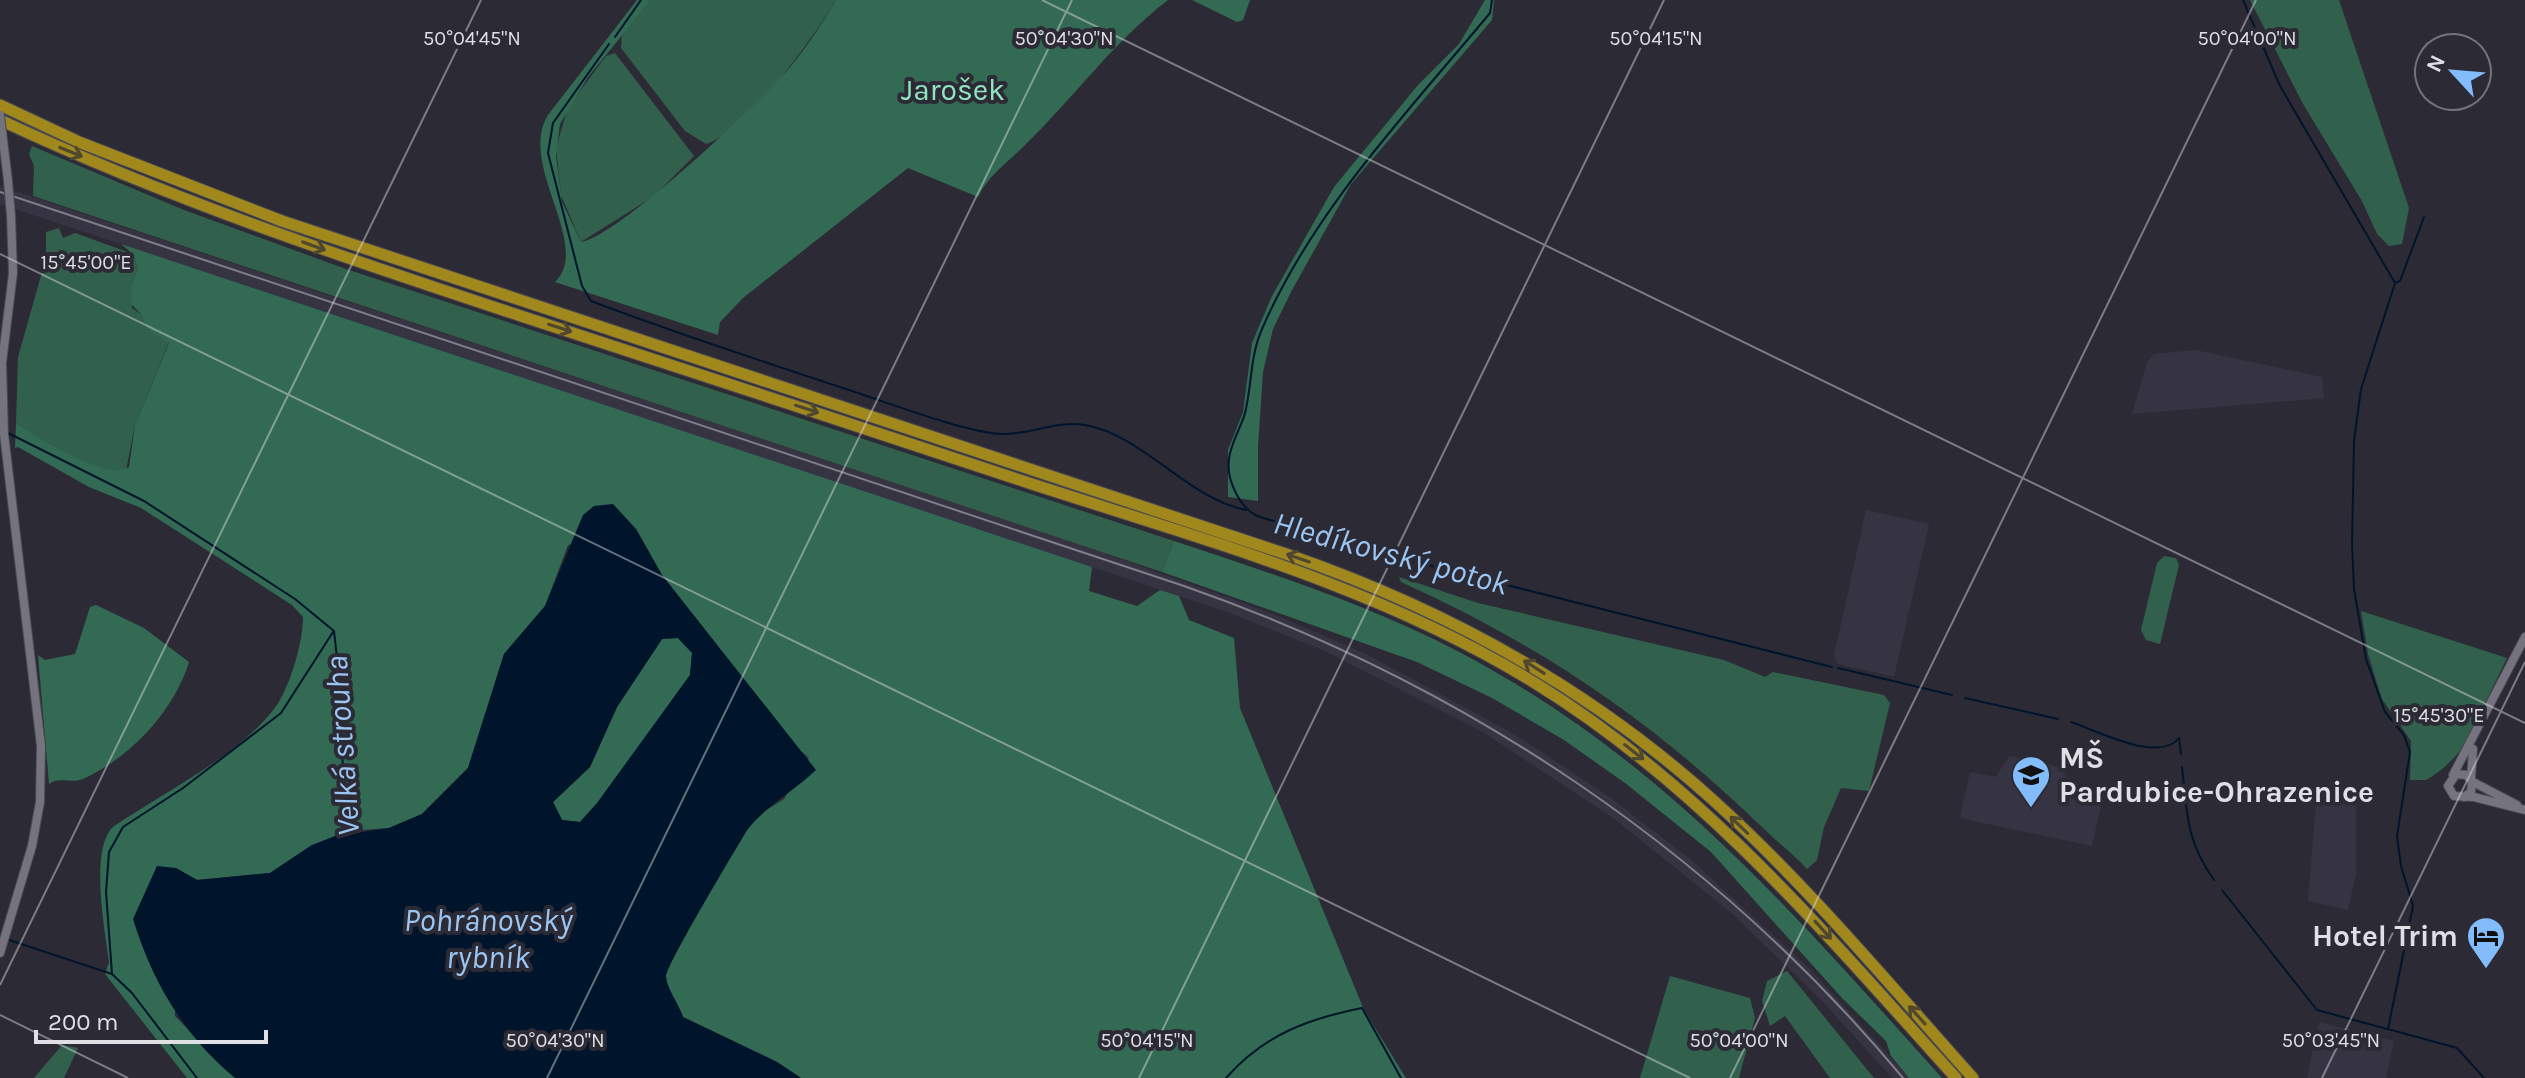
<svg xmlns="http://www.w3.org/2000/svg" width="2525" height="1078" viewBox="0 0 2525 1078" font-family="Karla,sans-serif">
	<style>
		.built { fill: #363443 }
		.green { fill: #31614d }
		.forest { fill: #336a53 }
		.water { fill: #00152c; fill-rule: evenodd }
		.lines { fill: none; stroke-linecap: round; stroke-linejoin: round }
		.stream { stroke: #00152c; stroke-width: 2 }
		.tertiary-casing { stroke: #4a4950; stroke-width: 10 }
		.trunk-casing { stroke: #4a4950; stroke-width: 13 }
		.tertiary { stroke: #74737e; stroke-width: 8 }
		.trunk { stroke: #a0881d; stroke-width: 11 }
		.rail { stroke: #807f88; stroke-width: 2 }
		.tertiary-bridge-casing { stroke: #4a4950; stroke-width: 10; stroke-linecap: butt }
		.tertiary-bridge { stroke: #74737e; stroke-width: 8 }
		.oneway { stroke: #4f472e }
		.ticks { fill: none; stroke: #dfdfe5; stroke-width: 2; stroke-opacity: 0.45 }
		.labels { text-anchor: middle; stroke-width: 8; stroke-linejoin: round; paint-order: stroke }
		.park-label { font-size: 30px; fill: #8fe5bf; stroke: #2c2b35 }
		.poi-label { font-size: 30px; font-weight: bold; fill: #dfdfe5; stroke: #2c2b35; text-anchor: start }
		.water-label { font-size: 32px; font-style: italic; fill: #9bc5f3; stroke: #2c2b35 }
		.ticks-label { font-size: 20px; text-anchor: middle; fill: #dfdfe5; stroke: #2c2b35; stroke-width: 8; stroke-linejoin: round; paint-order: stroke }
	</style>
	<rect width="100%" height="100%" fill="#2c2b35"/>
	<path class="built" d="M0 186 1082 545 1268 612 1364 653 1514 734 1608 796 1690 859 1810 969 1909 1078H1892L1825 1004 1734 915 1612 817 1481 731 1327 652 1227 612 0 204Z
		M2196 350 2322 377 2324 398 2132 414 2147 362 2154 354Z
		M1866 510 1929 524 1894 677 1838 664 1834 656Z
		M2009 756 2060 767 2070 782 2069 792 2102 800 2092 846 1960 818 1970 772 1996 777Z
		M2317 790 2356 792V873L2348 910 2308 901Z
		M2319 1022 2394 1041 2386 1078H2307Z"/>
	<path class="green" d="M651 0H836C815 36 745 133 706 144L685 131 621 48 622 35Z
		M2250 0H2339L2409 208 2402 244 2389 246 2377 234 2362 201 2303 104Z
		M615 53 694 156 654 196 581 242 561 195 556 148 568 107 606 56Z
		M32 146 184 210 346 269 1174 541 1162 572 33 196 34 166 29 154Z
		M59 228 63 238 75 233 133 254 138 268 131 286 132 308 142 315 146 329 169 342 135 425 126 470C97 477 41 439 16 423L18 357 46 258V232Z
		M2164 556 2176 558 2179 565 2160 644 2146 640 2141 630 2157 563Z
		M1399 577 1478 603 1724 660 1765 677 1773 672 1884 695 1890 703 1869 791 1841 788 1824 827 1817 860 1807 869C1793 854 1776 841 1762 827 1650 719 1542 646 1401 582Z
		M2361 611 2507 658 2484 705 2476 709C2479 735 2449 768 2426 780H2410L2411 741 2382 699 2368 654Z
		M1787 971 1874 1078H1830L1785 1016 1770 1026 1762 1001 1767 981Z
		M1670 976 1750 998 1755 1018 1739 1078H1640Z
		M62 1045 78 1048 64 1078H34Z"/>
	<path class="forest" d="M637 0H651L588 77 560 124 556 156 562 202 581 242C618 237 768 96 795 61 810 42 824 21 836 0H1168C1113 42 1072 100 1023 147 1004 166 991 173 978 197L908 168 743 298 720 322 718 335 555 282C593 245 517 165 548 115Z
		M1192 0H1250L1243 20 1237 22Z
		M1485 0H1494L1492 20 1351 184 1291 292 1273 329 1263 372 1258 447V501L1228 497V450L1243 412 1252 343 1272 296 1334 187 1418 85 1459 44Z
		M121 244 1092 567 1089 591 1137 606 1160 590 1179 596 1189 620 1234 638 1240 708 1364 1010 1406 1078H801L777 1062 683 1017C679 1004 667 989 666 977 664 968 737 847 747 830L760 814 784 799 809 758 794 745 662 575 636 529 568 545 545 606 504 654 468 768 422 814 389 828 361 830 312 845 270 873 197 880 176 868 175 1016 235 1078H187L105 974 109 962C105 931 89 847 114 826 162 794 244 752 277 705 291 683 303 642 303 617L292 605 141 508 89 487 18 447 15 448 16 423C38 437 107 482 129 467L135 425 169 343 146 329 142 315 131 304V286L138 268 133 254Z
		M1174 541C1258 569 1343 596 1423 634 1646 740 1781 899 1942 1078H1909L1891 1056 1886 1041 1842 998 1711 852 1625 783 1564 740 1492 698 1417 662 1162 572Z
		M96 605 144 628 189 662C174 711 130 758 83 779 71 784 59 776 49 784L38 655 45 660 75 654 90 607Z
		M678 638 692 653 690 675 598 803 580 822 562 820 553 802 590 767 617 707 662 639Z"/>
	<path class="water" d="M613 504 636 529 662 575 816 770C794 791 766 806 747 830 737 847 664 968 666 977 667 989 679 1005 683 1017L777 1062 801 1078H235C184 1036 152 981 133 919L157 866 176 868 197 880 270 873 312 845 335 836 389 828 422 814 468 768 504 654 545 606 583 515 594 506ZM678 638 692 653 690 675 597 803 580 822 562 820 553 802 590 767 617 707 662 639Z"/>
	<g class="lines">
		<path class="stream" d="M1492 0 1490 13C1408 112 1314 209 1262 329 1250 356 1252 385 1245 413 1241 428 1231 442 1229 459 1226 479 1239 507 1257 516L1360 548 1832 667
			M2243 0 2280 86 2395 283 2361 389 2354 441 2352 544 2354 589 2366 659 2385 712 2404 735 2410 752 2397 836 2401 866 2413 906 2388 1029 2457 1048 2484 1078
			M615 37 641 0
			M609 44 553 123 548 153 582 286 591 301C680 335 771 364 861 394 897 406 966 432 1001 434 1030 435 1056 420 1085 425 1143 435 1187 498 1246 510
			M2395 283 2400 281 2424 217
			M8 433 144 501 295 599 334 631 340 685 345 833
			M1838 668 1952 695
			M1965 698 2058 719
			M2071 722C2096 730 2159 764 2179 738L2181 754
			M2182 767C2187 813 2186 841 2214 880
			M2222 890 2317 1010 2387 1029
			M9 940 112 974
			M197 1078 132 993 112 974 106 892 109 852 123 827 183 788 281 713 333 632
			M1226 1078C1264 1035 1307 1019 1362 1008L1401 1078"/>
		<defs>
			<path id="tertiary" d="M5 156 8 181
				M2453 775 2525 637
				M2471 778 2473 749
				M2473 782 2517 805
				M2464 797 2471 792 2472 781 2466 775 2456 774 2448 786 2454 796 2474 797 2525 810
				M0 953 32 846 40 802 41 746 4 434 2 363 13 273 11 216"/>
			<path id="trunk" d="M0 105 79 142 282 221 1286 554C1443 608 1589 688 1713 800 1807 885 1889 984 1973 1078
				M0 120C168 199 345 258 521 316 690 371 860 427 1029 483 1201 539 1380 587 1535 683 1702 786 1826 934 1956 1078"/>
		</defs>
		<use href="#tertiary" class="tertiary-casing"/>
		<use href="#trunk" class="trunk-casing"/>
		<use href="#tertiary" class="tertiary"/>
		<use href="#trunk" class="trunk"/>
		<path class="rail" d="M0 192 1184 586C1464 684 1713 850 1903 1078"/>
		<defs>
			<path id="tertiary-bridge" d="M0 115 5 156
				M8 181 11 216"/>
		</defs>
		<use href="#tertiary-bridge" class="tertiary-bridge-casing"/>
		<use href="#tertiary-bridge" class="tertiary-bridge"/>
	</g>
	<defs><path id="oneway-shaft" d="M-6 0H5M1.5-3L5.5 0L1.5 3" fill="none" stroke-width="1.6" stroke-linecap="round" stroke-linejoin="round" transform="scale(2)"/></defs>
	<g class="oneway">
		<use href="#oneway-shaft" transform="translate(71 152) rotate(22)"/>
		<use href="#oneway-shaft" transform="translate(314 246) rotate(20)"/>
		<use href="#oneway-shaft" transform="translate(560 328) rotate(18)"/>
		<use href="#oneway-shaft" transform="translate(807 409) rotate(18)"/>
		<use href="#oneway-shaft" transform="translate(1298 558) rotate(-161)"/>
		<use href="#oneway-shaft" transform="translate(1534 667) rotate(-148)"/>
		<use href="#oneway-shaft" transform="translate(1634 752) rotate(38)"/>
		<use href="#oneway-shaft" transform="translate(1739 825) rotate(-136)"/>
		<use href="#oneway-shaft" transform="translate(1823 930) rotate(48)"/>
		<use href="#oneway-shaft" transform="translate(1917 1015) rotate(-132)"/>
	</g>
	<path class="ticks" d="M1042 0 2525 723M0 254 1690 1078M0 985 481 0M0 1015 128 1078M547 1078 1072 0M1139 1078 1664 0M1730 1078 2256 0M2322 1078 2525 662"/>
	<defs>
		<symbol id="school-pin" viewBox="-11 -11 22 30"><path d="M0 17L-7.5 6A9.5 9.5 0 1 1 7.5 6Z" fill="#83bcfb" stroke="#2c2b35"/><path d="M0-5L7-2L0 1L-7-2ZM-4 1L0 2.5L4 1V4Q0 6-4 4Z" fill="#111"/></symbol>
		<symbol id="hotel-pin" viewBox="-11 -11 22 30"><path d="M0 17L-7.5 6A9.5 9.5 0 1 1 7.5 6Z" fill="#83bcfb" stroke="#2c2b35"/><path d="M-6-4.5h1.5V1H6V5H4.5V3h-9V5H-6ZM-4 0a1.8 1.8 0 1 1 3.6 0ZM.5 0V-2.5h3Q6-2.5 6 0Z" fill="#111"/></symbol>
	</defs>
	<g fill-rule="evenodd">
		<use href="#school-pin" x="2009" y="753" width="44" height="60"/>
		<use href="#hotel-pin" x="2464" y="914" width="44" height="60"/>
	</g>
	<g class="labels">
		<g class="park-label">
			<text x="953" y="100">Jarošek</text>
		</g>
		<g class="poi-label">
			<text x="2059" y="768">MŠ<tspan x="2059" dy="34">Pardubice-Ohrazenice</tspan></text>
			<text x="2458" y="946" text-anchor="end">Hotel Trim</text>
		</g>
		<g class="water-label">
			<text transform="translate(1391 553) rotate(15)" y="11">Hledíkovský potok</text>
			<text transform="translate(342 746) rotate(-94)" y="11">Velká strouha</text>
			<text x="488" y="931">Pohránovský<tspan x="488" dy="37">rybník</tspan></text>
		</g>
	</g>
	<g class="ticks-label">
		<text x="472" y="45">50°04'45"N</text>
		<text x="1064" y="45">50°04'30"N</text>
		<text x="1656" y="45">50°04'15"N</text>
		<text x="2247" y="45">50°04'00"N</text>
		<text x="86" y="269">15°45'00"E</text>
		<text x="2439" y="722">15°45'30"E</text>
		<text x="555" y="1047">50°04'30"N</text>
		<text x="1147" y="1047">50°04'15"N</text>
		<text x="1739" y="1047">50°04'00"N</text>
		<text x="2331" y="1047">50°03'45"N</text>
	</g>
	<g transform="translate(2453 72) rotate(296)"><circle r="38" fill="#2c2b35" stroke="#74737b" stroke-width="2"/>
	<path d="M0-6L14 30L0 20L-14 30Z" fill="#83bcfb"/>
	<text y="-12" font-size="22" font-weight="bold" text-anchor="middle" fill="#dfdfe5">N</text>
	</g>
	<path d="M36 1030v12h230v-12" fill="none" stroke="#dfdfe5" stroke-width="4"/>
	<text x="48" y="1030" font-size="24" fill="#dfdfe5" stroke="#2c2b35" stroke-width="6" paint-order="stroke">200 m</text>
</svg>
